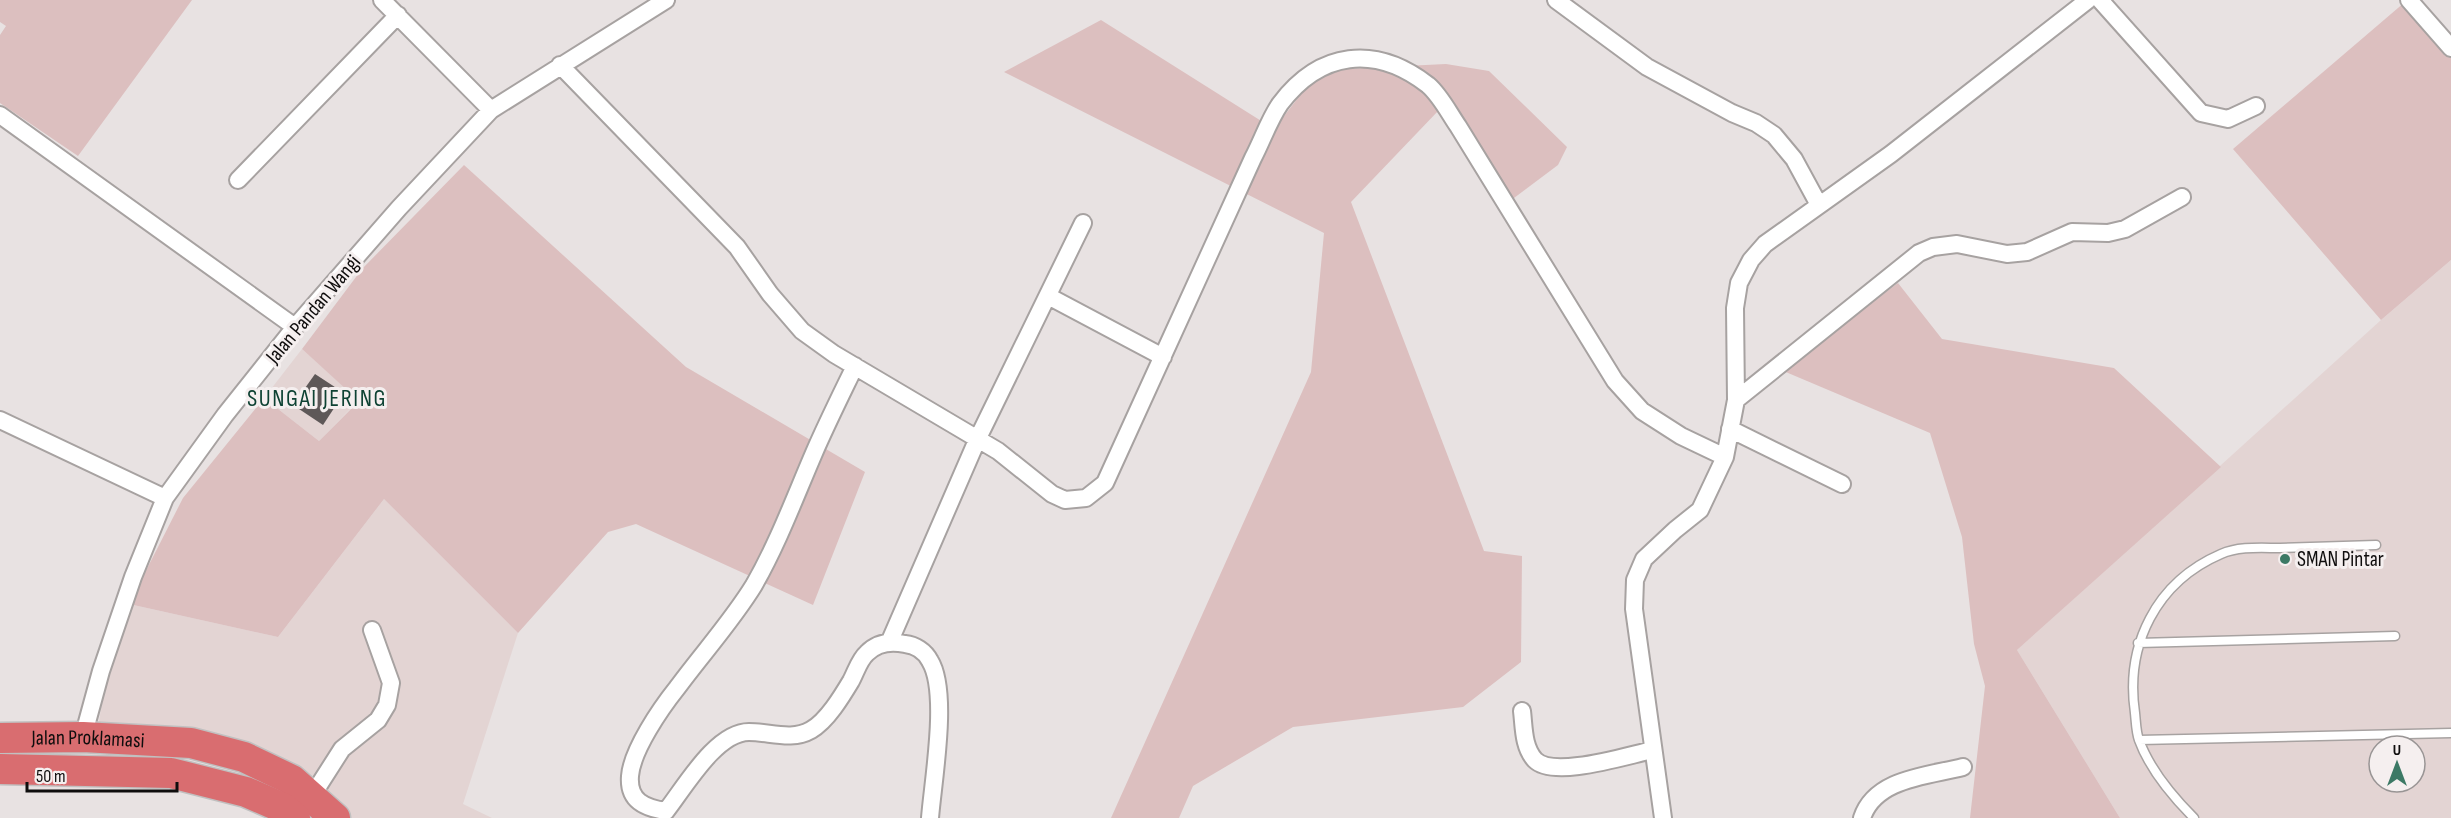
<svg xmlns="http://www.w3.org/2000/svg" width="2451" height="818" viewBox="0 0 2451 818" font-family="'Sofia Sans Condensed',sans-serif">
	<style>
		.built { fill: #e3d4d3; fill-rule: evenodd }
		.green { fill: #dcbfbf }
		.building { fill: #5e5858 }
		.lines { fill: none; stroke-linecap: round; stroke-linejoin: round }
		.lane-casing { stroke: #a7a2a1; stroke-width: 11 }
		.street-casing { stroke: #a7a2a1; stroke-width: 20 }
		.highway-casing { stroke: #c1c0c0; stroke-width: 33 }
		.lane { stroke: #fff; stroke-width: 8 }
		.street { stroke: #fff; stroke-width: 16 }
		.highway { stroke: #d96d70; stroke-width: 30 }
		.poi-dot { fill: #3c7965; stroke: #f5efef; stroke-width: 2 }
		.labels { text-anchor: middle; stroke-width: 6; stroke-linejoin: round; paint-order: stroke }
		.street-label { font-size: 21px; fill: #0f0d0d; stroke: #f5efef }
		.poi-label { font-size: 21px; fill: #0f0d0d; stroke: #f5efef; text-anchor: start }
		.quarter-label { font-size: 24px; letter-spacing: 1.5px; fill: #0e4233; stroke: #f5efef }
	</style>
	<rect width="100%" height="100%" fill="#e8e2e2"/>
	<path class="built" d="M2451 260V818H2120L2017 650 2381 320ZM2379 746H2415V782H2379Z
		M302 349 359 400 319 441 264 398Z
		M384 499 518 633 463 804 492 818H347L296 773 98 730 105 678 129 604 278 637Z"/>
	<path class="green" d="M0 0H192L78 156 0 103V35L6 26 0 22Z
		M2405 2 2451 55V260L2381 320 2233 149Z
		M1101 20 1274 129 1311 81 1344 69 1446 64 1489 71 1567 147 1558 165 1502 207 1439 110 1351 202 1484 551 1522 556 1521 662 1463 707 1293 727 1193 786 1179 818H1111L1311 372 1324 233 1004 72Z
		M464 165 686 367 865 472 813 605 636 524 608 532 518 633 384 499 278 637 129 604 183 498 264 398 319 441 359 401 302 349 362 269Z
		M1898 283 1942 339 2114 368 2221 467 2017 650 2120 818H1970L1985 686 1974 644 1962 537 1930 433 1781 370Z"/>
	<path class="building" d="M315 374 344 393 323 425 293 405Z"/>
	<g class="lines">
		<defs>
			<path id="lane" d="M2138 643 2395 636
				M2139 740 2451 733
				M2194 818C2172 796 2150 770 2139 740 2136 732 2136 722 2135 713 2125 645 2156 582 2221 554 2239 546 2261 548 2280 548 2312 547 2344 546 2376 545"/>
			<path id="street" d="M1556 0 1647 67 1732 113 1756 123 1774 135 1794 159 1819 205
				M2100 0 2201 113 2228 119 2256 106
				M2409 0 2451 48
				M560 65 737 247 770 294 802 331 834 354 998 451 1052 494 1065 500 1086 498 1105 483 1253 158C1262 141 1269 120 1280 104 1320 51 1375 44 1428 85 1440 95 1449 113 1458 126L1615 381 1642 411 1681 436 1725 457
				M491 110 666 0
				M0 115 295 327
				M238 180 398 15
				M1048 296 1163 357
				M855 366C841 395 827 423 814 453 795 497 778 543 754 585 732 621 702 654 677 688 661 708 632 750 630 776 628 801 645 808 666 811 685 787 716 732 749 732 770 732 792 741 811 730 827 721 842 696 851 681 856 672 859 660 867 653 877 643 891 641 905 644 915 645 925 651 930 661 949 692 933 780 930 818
				M1736 400 1919 253 1933 247 1957 244 2007 254 2027 252 2072 232 2108 233 2125 229 2182 197
				M0 420 165 498
				M1730 429 1842 484
				M889 643 978 438 1083 223
				M1522 711C1524 727 1523 747 1535 760 1554 779 1628 755 1653 750
				M83 737 101 671 133 577 165 498 225 415 295 327 399 208 491 110 382 0
				M312 796 342 749 378 720 387 705 391 683 372 630
				M1663 818 1634 609 1635 580 1644 559 1675 530 1700 510 1725 457 1736 400 1735 308 1739 283 1751 260 1765 244 1891 154 2088 0
				M1862 818C1875 778 1928 776 1963 767"/>
			<g id="highway">
				<path id="s1" d="M0 738 83 737 191 743 244 757 292 780 335 818"/>
				<path d="M0 769 171 773 246 792 283 808 295 818"/>
			</g>
		</defs>
		<use href="#lane" class="lane-casing"/>
		<use href="#street" class="street-casing"/>
		<use href="#highway" class="highway-casing"/>
		<use href="#lane" class="lane"/>
		<use href="#street" class="street"/>
		<use href="#highway" class="highway"/>
	</g>
	<circle class="poi-dot" cx="2285" cy="559" r="6"/>
	<g class="labels">
		<g class="street-label">
			<text transform="translate(313 309) rotate(-50)" y="7">Jalan Pandan Wangi</text>
			<text dy="7" stroke="none"><textPath href="#s1" startOffset="88">Jalan Proklamasi</textPath></text>
		</g>
		<g class="poi-label">
			<text x="2297" y="566">SMAN Pintar</text>
		</g>
		<g class="quarter-label">
			<text x="317" y="406">SUNGAI JERING</text>
		</g>
	</g>
	<g transform="translate(2397 764)"><circle r="28" fill="#f5efef" stroke="#999595" stroke-width="1.5"/>
	<path d="M0-4.5L10 22L0 15L-10 22Z" fill="#3c7965"/>
	<text y="-9" font-size="16" font-weight="bold" text-anchor="middle" fill="#0f0d0d">U</text>
	</g>
	<path d="M27 782v9h150v-9" fill="none" stroke="#0f0d0d" stroke-width="3"/>
	<text x="36" y="782" font-size="18" fill="#0f0d0d" stroke="#f5efef" stroke-width="4.5" paint-order="stroke">50 m</text>
</svg>
